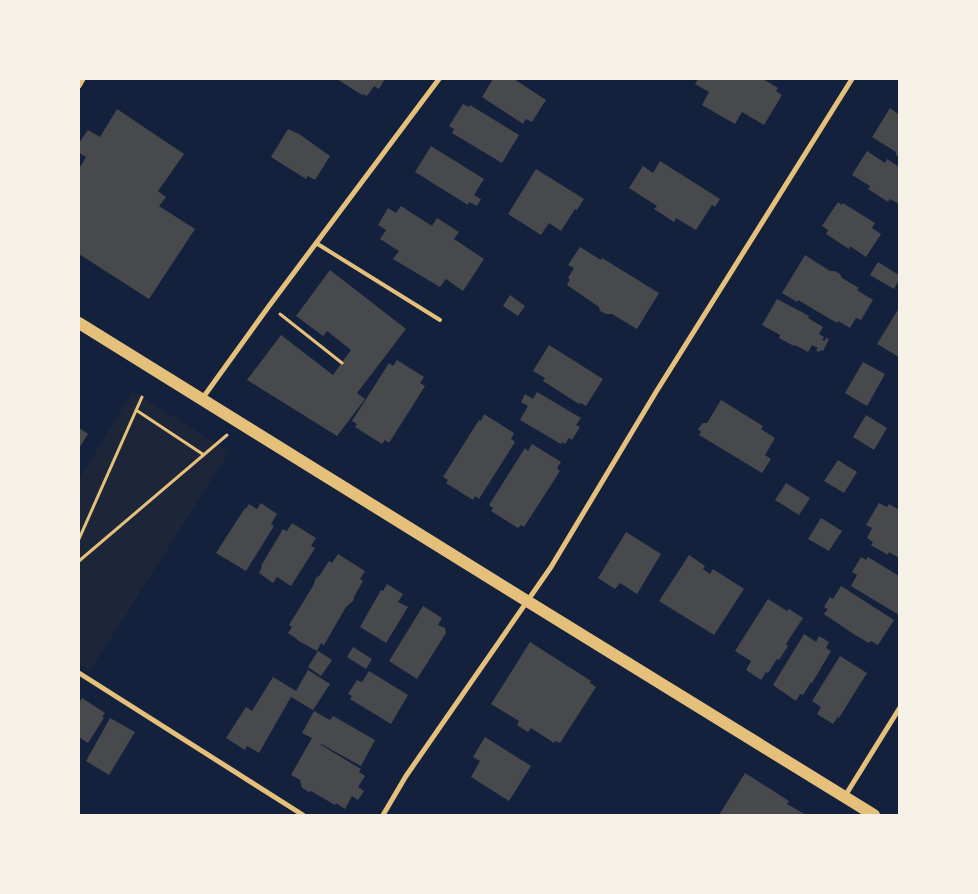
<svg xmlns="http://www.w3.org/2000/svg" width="978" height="894" viewBox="0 0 978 894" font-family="'Noto Serif',serif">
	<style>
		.green { fill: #1d2539 }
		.building { fill: #48494c }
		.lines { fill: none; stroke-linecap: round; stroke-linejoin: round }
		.path { stroke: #e5c07b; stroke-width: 3 }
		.service { stroke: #e5c07b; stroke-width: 4 }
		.minor { stroke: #e5c07b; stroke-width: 5 }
		.primary { stroke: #e5c07b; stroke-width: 12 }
	</style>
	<rect width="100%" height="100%" fill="#14213d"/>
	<path class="green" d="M133 391 229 452 90 671 79 663V479Z"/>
	<path class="building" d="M337 79H385L379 89 374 86 367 96 363 94 362 95Z
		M493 79H514L546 100 532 122 526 119 523 124 482 97Z
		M698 79H763L778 88 776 91 782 95 764 125 742 112 735 124 702 105 709 92 695 84Z
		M463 104 469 107 470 105 519 135 502 163 452 133 454 129 449 126Z
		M890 108 898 114 899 111V157L896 155V152L872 137Z
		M117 109 184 154 158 191 166 197 159 206 195 229 149 299 79 254V169L86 157 79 153V143L88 130 100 137Z
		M288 129 299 134 330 156 315 180 308 176 306 179 271 157Z
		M431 146 484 179 474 195 481 199 477 206 469 202 468 205 415 172Z
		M867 151 885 163 887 159 899 167V204L890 199 888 202 868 189 870 186 852 175Z
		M660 161 720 199 715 207 712 205 696 230 676 218 674 222 654 209 657 206 629 188 643 166 653 173Z
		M536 169 584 199 577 210 575 209 561 231 549 223 541 235 508 214Z
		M838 202 842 205 843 203 875 223 872 228 881 234 866 257 850 246 849 249 826 234 828 230 822 226Z
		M401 206 432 226 437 218 459 232 454 239 484 259 463 291 446 279 440 287 393 259 399 251 380 239 386 230 378 225 388 208 396 213Z
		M580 247 601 260 602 258 659 293 637 329 612 314H606L600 311 599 307 567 285 570 279 568 278 574 268 568 265Z
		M805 255 830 271H835L840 274 842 278 859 288 857 290 873 300 861 320 856 318 850 328 838 321 837 323 798 300 797 302 782 293Z
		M878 262 899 275V280L894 289 870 275Z
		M330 270 406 329 357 393 365 399 337 436 247 380 281 335 333 375 351 350 327 331 323 336 296 316Z
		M510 295 525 306 518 316 503 306Z
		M777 299 809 316 808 318 823 327 819 334 824 337 822 340 825 341 826 338 829 339 823 351 821 350 819 352 816 350 818 348 812 345 808 352 795 345 794 346 779 338 780 335 762 325Z
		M899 308V357L877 344Z
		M549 345 603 379 586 406 581 403 579 404 543 381 545 378 533 371Z
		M397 360 424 377 420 383 425 386 389 443 385 440 382 444 355 427 357 424 352 421 389 363 393 366Z
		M863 362 885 374 867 406 845 393Z
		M537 392 581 418 576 425 580 427 572 440 569 438 565 444 562 442 561 444 520 420 528 406 521 402 525 394 533 399Z
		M721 400 763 426 761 429 775 438 765 455 771 459 762 473 699 435 701 432 698 429 703 423H707Z
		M484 414 514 433 511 439 515 442 479 499 475 496 473 500 446 483 448 480 443 477 479 420 481 421Z
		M866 415 887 428 874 450 853 437Z
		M79 428 88 434 79 448Z
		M532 444 561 462 557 468 560 471 524 527 521 525 518 528 491 511 493 508 489 505 525 448 528 451Z
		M838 460 857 472 844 493 824 481Z
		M786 483 810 498 799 515 775 500Z
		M261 503 277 514 271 524 274 526 246 571 216 553 245 508 246 509 249 504 257 509Z
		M879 503 887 507 889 504 899 510V558L889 552 888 555 871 545 873 542 867 538 872 528 866 525Z
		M821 518 842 531 829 551 808 539Z
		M292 523 316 538 311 546 315 548 291 586 277 577 273 583 259 573 262 567 261 566 283 529 287 531Z
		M626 532 661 554 637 594 620 583 615 589 598 578Z
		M338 554 365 571 360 579 363 581 354 597V600L346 607 324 645 321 643 317 651 297 640V639L288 633 292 627 289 625 313 586 316 578 320 575 329 561 332 563Z
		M689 555 705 566 703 569 710 574 713 569 744 589 714 635 659 601Z
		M861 557 866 560 868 557 899 576V615L851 586 857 575 852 572Z
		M387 584 403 594 398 602 408 607 386 643 360 627 381 590 383 591Z
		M841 586 894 620 878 645 871 641 869 643 855 635 824 614 828 609 824 607 830 597 833 599Z
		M768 599 787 611 789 609 803 618 786 644 788 646 779 660 777 659 768 673 766 672 761 680 746 670 751 661 735 651Z
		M423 606 442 618 438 625 445 628 446 633 417 679 389 661Z
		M804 634 816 642 819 636 829 642 826 648 831 651 812 683 811 682 803 695 800 694 796 701 773 685Z
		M530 642 591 681 590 683 596 687 560 743 555 741 554 743 531 728 528 732 517 725 519 721 491 704Z
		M353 647 372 659 366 669 347 657Z
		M318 651 332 660 321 676 308 667Z
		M840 656 867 673 839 718 838 717 833 724 817 714 821 707 812 701Z
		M308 670 330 684 313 710 291 697 259 753 247 746 245 750 226 738 246 707 252 711 273 677 296 691Z
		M369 671 408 695 391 724 350 699 352 696 348 694 357 680 362 682Z
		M82 698 105 713 102 717 104 718 88 743 79 737V703Z
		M314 711 330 720 333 716 375 740 361 766 321 744V745L361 769 359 772 365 776 358 787 364 791 358 800 352 796 345 809 336 803 335 805 311 791 309 792 302 788 300 780 291 775 312 738 302 733Z
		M110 718 135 732 109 775 86 761Z
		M485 737 531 766 509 801 471 777 480 761 473 757Z
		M745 773 789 801 787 804 806 815H719Z"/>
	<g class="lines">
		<path class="path" d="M280 314 342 363
			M136 410 204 455
			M79 539 142 397
			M79 561 227 435"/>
		<path class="service" d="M316 243 440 320"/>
		<path class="minor" d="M79 86 83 79
			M202 399 269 306 439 79
			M79 673 303 815
			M845 796 899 709
			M383 815 406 776 551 567 656 392 852 79"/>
		<path class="primary" d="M79 323 527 601 874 815"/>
	</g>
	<rect width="978" height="894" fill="none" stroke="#f6f1e7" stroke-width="160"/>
</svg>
